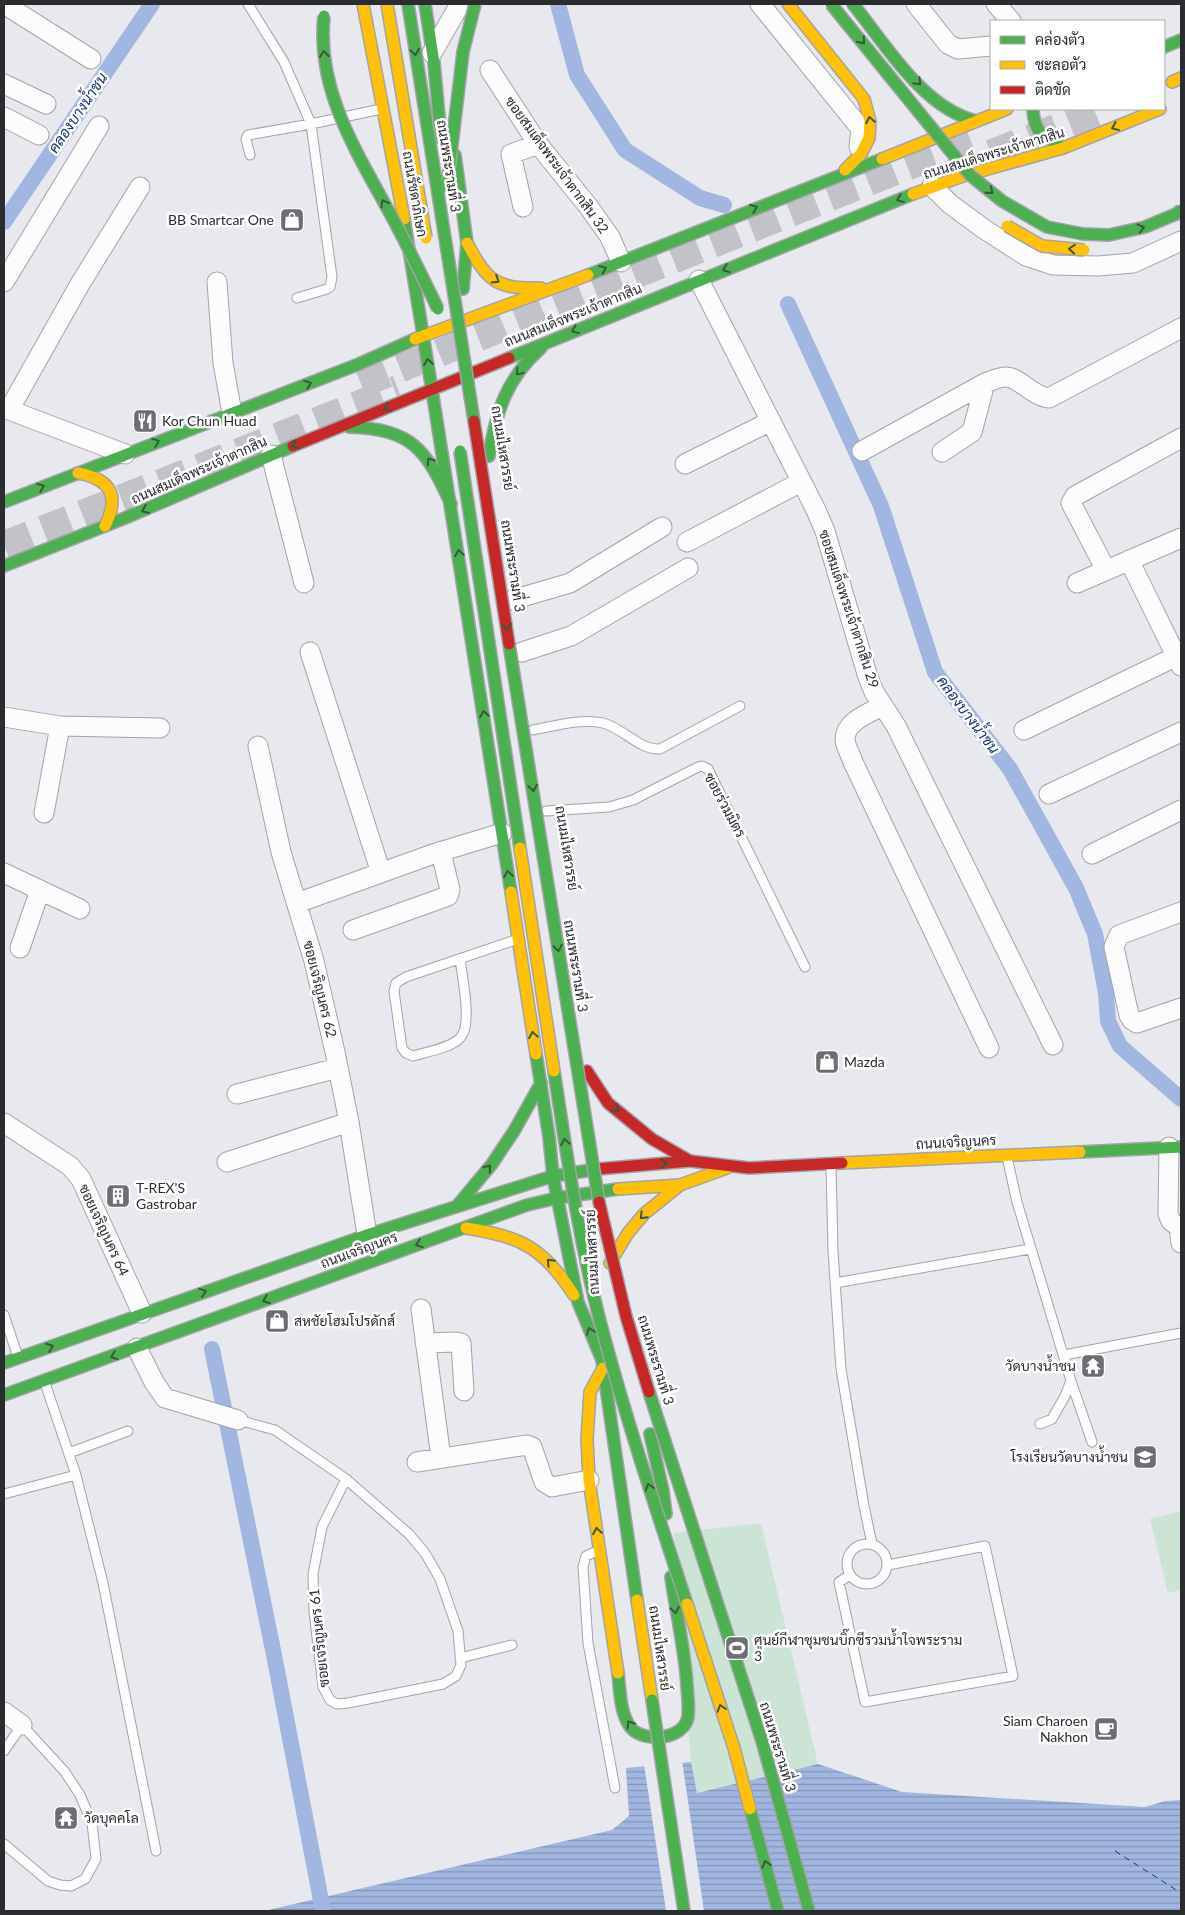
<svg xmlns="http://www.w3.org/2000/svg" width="1185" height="1915" viewBox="0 0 1185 1915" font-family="Lato,Sarabun,sans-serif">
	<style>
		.grass { fill: #cce4d6 }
		.water { fill: url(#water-rules) }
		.pier { fill: #e8e9ef }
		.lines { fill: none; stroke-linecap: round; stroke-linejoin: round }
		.canal { stroke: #a1b6e0; stroke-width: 16 }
		.ferry { stroke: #163378; stroke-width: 1; stroke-dasharray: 6 5; stroke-linecap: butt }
		.primary-tunnel { stroke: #c2c3c9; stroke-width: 28; stroke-dasharray: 28 14; stroke-linecap: butt }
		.lane-casing { stroke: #a3a3a8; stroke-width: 11 }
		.street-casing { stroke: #a3a3a8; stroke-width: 21 }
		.fast-casing { stroke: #a3a3a8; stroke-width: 14 }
		.slow-casing { stroke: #a3a3a8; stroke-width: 14 }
		.jam-casing { stroke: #a3a3a8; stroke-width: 14 }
		.lane { stroke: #fcfcfd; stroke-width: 9 }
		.street { stroke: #fcfcfd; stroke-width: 19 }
		.fast { stroke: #4caf50; stroke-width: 11 }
		.slow { stroke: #ffc107; stroke-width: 11 }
		.jam { stroke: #c62828; stroke-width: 11 }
		.fast-bridge-casing { stroke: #a3a3a8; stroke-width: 14; stroke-linecap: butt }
		.slow-bridge-casing { stroke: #a3a3a8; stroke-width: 14; stroke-linecap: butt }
		.jam-bridge-casing { stroke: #a3a3a8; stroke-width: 14; stroke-linecap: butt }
		.fast-bridge { stroke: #4caf50; stroke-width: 11 }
		.slow-bridge { stroke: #ffc107; stroke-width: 11 }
		.jam-bridge { stroke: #c62828; stroke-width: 11 }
		.oneway { stroke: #375a3b }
		.labels { text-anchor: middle; stroke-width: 5; stroke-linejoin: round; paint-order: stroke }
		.street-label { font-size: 14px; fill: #2b2c30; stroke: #fff }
		.poi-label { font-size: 14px; fill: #2b2c30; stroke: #fff; text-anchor: start }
		.water-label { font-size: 15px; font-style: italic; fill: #163378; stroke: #fff }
	</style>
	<defs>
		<pattern id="water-rules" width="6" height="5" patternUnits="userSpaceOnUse" patternTransform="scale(1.25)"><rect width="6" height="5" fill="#a1b6e0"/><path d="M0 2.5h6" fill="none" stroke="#8394b6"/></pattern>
	</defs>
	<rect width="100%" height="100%" fill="#e8e9ef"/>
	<path class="grass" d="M1181 1511V1590L1168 1593 1150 1519Z
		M761 1523 818 1764 697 1793 691 1762 674 1533Z"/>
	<path class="water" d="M691 1762 697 1793 818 1764 902 1792 1145 1807 1165 1801 1181 1800V1911H264L612 1830 629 1816 626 1768Z"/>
	<path class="pier" d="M682 1760 704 1911H666L644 1764Z"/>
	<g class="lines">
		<path class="canal" d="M558 4 577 75 625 150 700 198 724 205
			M4 222 152 4
			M788 304 881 506 935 672 1010 769 1076 888 1095 934 1106 993 1108 1021 1120 1046 1181 1099
			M212 1349 275 1660 323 1911"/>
		<path class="ferry" d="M1115 1851 1181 1893"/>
		<path class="primary-tunnel" d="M952 169 1104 109
			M361 384 971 141
			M4 545 398 389"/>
		<defs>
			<path id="lane" d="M248 4 284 62 311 124 381 109
				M250 155 246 139 248 135 311 124 332 277 330 287 327 289 297 298
				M533 730C555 726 581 718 603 723 623 728 639 750 660 749L740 706
				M546 811 609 807 633 800 698 767 702 766 708 769 805 967
				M460 959C462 976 473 1026 460 1038 451 1048 426 1052 413 1056L406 1053 402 1048 394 991 396 983 406 977 515 940
				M1007 1157 1017 1202 1071 1381 1065 1396 1052 1419 1040 1424
				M831 1167 833 1251 841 1369 864 1506 872 1544
				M835 1283 1030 1249
				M4 1315 18 1357
				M1064 1355 1181 1333
				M1071 1381 1092 1442
				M45 1383 76 1475 103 1583 156 1851
				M238 1420 275 1430 346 1479 409 1534 425 1553 440 1579 458 1631 461 1665 456 1676 443 1684 348 1703 337 1704 330 1700 323 1687 314 1612 313 1574 322 1527 346 1479
				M69 1453 128 1431
				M4 1494 76 1475
				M847 1564a20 20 0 1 1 40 0a20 20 0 1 1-40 0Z
				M597 1551 586 1556 583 1567 588 1643 615 1788
				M850 1575 839 1582 865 1702 1013 1676 985 1546 888 1565
				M460 1658 512 1645
				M4 1751 22 1725 65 1772 80 1795 92 1823 96 1859 85 1879 71 1886 60 1885 48 1881 4 1844"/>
			<path id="street" d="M4 4 91 59
				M760 4 861 129 859 147
				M916 4 948 44 958 49 991 46
				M996 4 1011 21
				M432 53 460 4
				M490 70 538 144 588 206 610 237 621 262
				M4 84 46 104
				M4 117 39 135
				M932 186 950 204 984 229 1026 256 1053 265 1098 266 1133 263 1181 241
				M523 207 511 154 538 144
				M699 280 816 510 825 531 867 674 874 692 896 726 1053 1045
				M4 282 99 126
				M217 282 223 363 232 413
				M4 408 125 454
				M9 410 80 284 140 187
				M862 451 985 383C991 381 999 377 1005 377 1019 376 1031 396 1049 398L1181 328
				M942 452 972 432 985 383
				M271 455 304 583
				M685 464 771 421
				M687 542 801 482
				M1129 560 1181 666
				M1106 570 1071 503 1075 496 1181 438
				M1077 583 1181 538
				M512 600 570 583 662 527
				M310 652 381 873
				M522 652 571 636 688 568
				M882 706C870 713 845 721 845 739 845 746 851 755 853 762L989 1048
				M4 717 60 726 160 728
				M1024 730 1177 656
				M258 746 281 852 314 961 335 1052 349 1122 367 1235
				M1049 794 1181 732
				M44 813 60 726
				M1092 854 1181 810
				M4 873 80 909
				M297 903 436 853 502 833
				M1181 912 1119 935 1114 947 1129 1015 1132 1020 1137 1023 1181 1008
				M353 930 448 896 450 890 441 852
				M20 948 40 890
				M237 1094 338 1068
				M4 1123 70 1166 81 1179 142 1313
				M1169 1147 1168 1214 1171 1221 1179 1227 1181 1243
				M227 1162 349 1122
				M421 1309 441 1458
				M425 1343 456 1342 461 1343 464 1391
				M137 1348 154 1382 165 1398 238 1420
				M417 1462 527 1445 532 1447 544 1482 552 1487 589 1480
				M4 1712 22 1725"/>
			<path id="fast" d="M425 4 434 63 441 138
				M853 4C886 45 923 108 976 121
				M1164 47 1181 40
				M1033 109C1034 134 1044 137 1063 148
				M455 155 467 243 463 289
				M404 219 432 390
				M588 275 882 159
				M509 358 913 194
				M432 390 511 892
				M349 427C412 429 426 449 451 504
				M489 456C496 412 506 379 541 348
				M4 502 359 364 415 339
				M4 566 125 518 293 446
				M536 1054 549 1137 553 1176 578 1302 602 1360 637 1600
				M1080 1152 1181 1147
				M457 1206 492 1164 514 1131 541 1083
				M4 1363 367 1235 553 1176 598 1169
				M4 1395 527 1205 557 1198 618 1189
				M650 1434 663 1491 666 1514
				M618 1673C620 1690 620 1714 631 1728 644 1743 684 1740 688 1717 689 1707 688 1696 687 1686 685 1650 676 1613 671 1577"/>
			<path id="slow" d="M363 4 404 219
				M788 4 864 99 870 121 869 138 861 154 845 170
				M1172 82 1181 78
				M882 159 1007 109
				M913 194 963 176 1063 148 1160 109
				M467 243C488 282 496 289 541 288
				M415 339 588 275
				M78 473C111 479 120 496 105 526
				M511 892 536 1054
				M842 1163 1080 1152
				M618 1189 680 1185 727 1168
				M466 1228C521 1237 543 1247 574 1295
				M610 1263 628 1233 644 1214 680 1185
				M603 1368 590 1392 587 1439 589 1480 618 1673
				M637 1600 652 1700"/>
			<path id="jam" d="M293 446 509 358
				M587 1071 608 1103 652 1139 690 1161
				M598 1169 690 1161 749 1168 842 1163"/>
		</defs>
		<use href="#lane" class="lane-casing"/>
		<use href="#street" class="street-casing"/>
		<use href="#fast" class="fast-casing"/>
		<use href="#slow" class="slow-casing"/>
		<use href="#jam" class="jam-casing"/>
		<use href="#lane" class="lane"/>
		<use href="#street" class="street"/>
		<use href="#fast" class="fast"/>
		<use href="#slow" class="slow"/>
		<use href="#jam" class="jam"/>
		<defs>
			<path id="fast-bridge" d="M408 4 474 421
				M831 4 970 175 1002 201 1047 227 1083 234 1109 235 1145 227 1176 214 1181 210
				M324 16C316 91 358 154 392 217 408 247 423 278 438 309
				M447 187 463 52 475 4
				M460 451 520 848
				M509 644 599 1202
				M554 1071C567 1156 579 1241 601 1325 626 1419 657 1512 687 1604
				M649 1392 762 1741 809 1911
				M652 1700 684 1911
				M750 1809 778 1911"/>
			<path id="slow-bridge" d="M387 4 426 238
				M1007 226 1042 246 1084 250
				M520 848 554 1071
				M687 1604 734 1748 750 1809"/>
			<path id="jam-bridge" d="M474 421 509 644
				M599 1202 626 1316 649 1392"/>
		</defs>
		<use href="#fast-bridge" class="fast-bridge-casing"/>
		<use href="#slow-bridge" class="slow-bridge-casing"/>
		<use href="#jam-bridge" class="jam-bridge-casing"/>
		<use href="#fast-bridge" class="fast-bridge"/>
		<use href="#slow-bridge" class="slow-bridge"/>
		<use href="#jam-bridge" class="jam-bridge"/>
	</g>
	<defs><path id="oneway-chevron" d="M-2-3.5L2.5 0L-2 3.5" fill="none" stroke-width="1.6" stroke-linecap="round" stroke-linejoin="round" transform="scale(1.25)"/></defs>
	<g class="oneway">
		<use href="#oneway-chevron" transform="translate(862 41) rotate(51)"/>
		<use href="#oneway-chevron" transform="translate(415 52) rotate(81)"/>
		<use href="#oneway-chevron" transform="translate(324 54) rotate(-97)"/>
		<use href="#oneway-chevron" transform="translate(918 82) rotate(46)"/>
		<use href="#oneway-chevron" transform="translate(870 120) rotate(-100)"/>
		<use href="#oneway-chevron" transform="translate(1115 127) rotate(158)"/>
		<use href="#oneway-chevron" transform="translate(990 191) rotate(39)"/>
		<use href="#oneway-chevron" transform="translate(900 199) rotate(158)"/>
		<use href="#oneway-chevron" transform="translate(384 203) rotate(-119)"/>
		<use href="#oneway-chevron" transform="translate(754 208) rotate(-22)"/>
		<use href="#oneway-chevron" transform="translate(1141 228) rotate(-14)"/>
		<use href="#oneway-chevron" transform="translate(1072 249) rotate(-175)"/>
		<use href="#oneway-chevron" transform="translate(603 269) rotate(-22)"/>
		<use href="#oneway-chevron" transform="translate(726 269) rotate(158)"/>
		<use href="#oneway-chevron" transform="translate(496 280) rotate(32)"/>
		<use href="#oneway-chevron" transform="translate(575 330) rotate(158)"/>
		<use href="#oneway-chevron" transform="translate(428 362) rotate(-99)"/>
		<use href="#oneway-chevron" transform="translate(519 372) rotate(130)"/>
		<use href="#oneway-chevron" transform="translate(308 384) rotate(-21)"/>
		<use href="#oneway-chevron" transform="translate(387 408) rotate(158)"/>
		<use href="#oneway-chevron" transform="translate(156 442) rotate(-21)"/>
		<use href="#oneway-chevron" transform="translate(295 445) rotate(159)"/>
		<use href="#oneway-chevron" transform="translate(430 461) rotate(-125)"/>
		<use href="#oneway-chevron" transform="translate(41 487) rotate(-21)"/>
		<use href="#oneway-chevron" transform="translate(145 510) rotate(157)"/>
		<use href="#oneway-chevron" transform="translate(459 553) rotate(-99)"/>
		<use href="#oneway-chevron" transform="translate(507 627) rotate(81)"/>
		<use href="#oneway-chevron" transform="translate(484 714) rotate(-99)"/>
		<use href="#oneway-chevron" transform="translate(533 788) rotate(81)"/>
		<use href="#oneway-chevron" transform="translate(508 874) rotate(-99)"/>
		<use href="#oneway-chevron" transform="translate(558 948) rotate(81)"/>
		<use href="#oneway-chevron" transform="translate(533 1035) rotate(-99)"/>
		<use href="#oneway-chevron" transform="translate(616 1109) rotate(39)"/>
		<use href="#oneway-chevron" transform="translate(565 1142) rotate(-99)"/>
		<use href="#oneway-chevron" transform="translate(664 1163) rotate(-2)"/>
		<use href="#oneway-chevron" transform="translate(488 1168) rotate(-51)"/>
		<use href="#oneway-chevron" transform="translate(643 1216) rotate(135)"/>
		<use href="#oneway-chevron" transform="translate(419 1244) rotate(161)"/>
		<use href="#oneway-chevron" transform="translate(550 1262) rotate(-134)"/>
		<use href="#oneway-chevron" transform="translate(203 1292) rotate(-19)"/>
		<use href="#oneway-chevron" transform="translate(266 1300) rotate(160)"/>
		<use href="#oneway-chevron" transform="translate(590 1331) rotate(-112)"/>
		<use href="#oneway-chevron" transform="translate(50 1347) rotate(-20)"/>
		<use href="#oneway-chevron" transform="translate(114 1356) rotate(161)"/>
		<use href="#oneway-chevron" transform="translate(649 1487) rotate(-108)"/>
		<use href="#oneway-chevron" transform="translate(597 1531) rotate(-99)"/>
		<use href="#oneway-chevron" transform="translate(675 1610) rotate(80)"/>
		<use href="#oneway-chevron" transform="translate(721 1708) rotate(-108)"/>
		<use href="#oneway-chevron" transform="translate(630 1724) rotate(-122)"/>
		<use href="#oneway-chevron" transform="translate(766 1864) rotate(-105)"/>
	</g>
	<defs>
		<symbol id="shop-square" viewBox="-11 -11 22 22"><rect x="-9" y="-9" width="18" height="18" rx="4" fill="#6d6e73" stroke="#fff"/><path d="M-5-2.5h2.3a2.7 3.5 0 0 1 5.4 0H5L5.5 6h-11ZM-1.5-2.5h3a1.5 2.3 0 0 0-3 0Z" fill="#fff"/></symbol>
		<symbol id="restaurant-square" viewBox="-11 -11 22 22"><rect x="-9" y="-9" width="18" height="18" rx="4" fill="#6d6e73" stroke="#fff"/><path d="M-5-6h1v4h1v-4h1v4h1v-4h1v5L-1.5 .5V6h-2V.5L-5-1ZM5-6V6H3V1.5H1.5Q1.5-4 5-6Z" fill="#fff"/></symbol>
		<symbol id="building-square" viewBox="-11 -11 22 22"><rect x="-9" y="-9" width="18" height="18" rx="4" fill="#6d6e73" stroke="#fff"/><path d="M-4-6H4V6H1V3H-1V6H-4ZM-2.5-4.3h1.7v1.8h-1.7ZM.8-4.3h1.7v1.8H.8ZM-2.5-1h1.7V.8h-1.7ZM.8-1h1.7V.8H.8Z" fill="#fff"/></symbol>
		<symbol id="temple-square" viewBox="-11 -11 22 22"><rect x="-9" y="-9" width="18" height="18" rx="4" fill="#6d6e73" stroke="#fff"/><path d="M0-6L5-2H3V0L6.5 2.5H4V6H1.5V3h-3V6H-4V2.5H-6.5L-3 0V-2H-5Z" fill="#fff"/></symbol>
		<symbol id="school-square" viewBox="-11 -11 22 22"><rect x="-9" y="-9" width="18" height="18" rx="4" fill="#6d6e73" stroke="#fff"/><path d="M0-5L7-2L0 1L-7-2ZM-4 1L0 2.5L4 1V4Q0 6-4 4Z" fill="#fff"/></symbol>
		<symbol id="stadium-square" viewBox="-11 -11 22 22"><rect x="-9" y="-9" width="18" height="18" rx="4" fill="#6d6e73" stroke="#fff"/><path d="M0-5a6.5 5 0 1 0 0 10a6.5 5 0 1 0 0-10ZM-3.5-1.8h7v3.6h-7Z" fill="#fff"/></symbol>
		<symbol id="cafe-square" viewBox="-11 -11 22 22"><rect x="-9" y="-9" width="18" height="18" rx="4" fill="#6d6e73" stroke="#fff"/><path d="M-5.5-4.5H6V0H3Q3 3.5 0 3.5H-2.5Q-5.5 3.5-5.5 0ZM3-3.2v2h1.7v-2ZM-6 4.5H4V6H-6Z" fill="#fff"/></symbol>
	</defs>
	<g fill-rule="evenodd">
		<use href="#shop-square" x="278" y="206" width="28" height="28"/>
		<use href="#restaurant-square" x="131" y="407" width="28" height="28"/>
		<use href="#shop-square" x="813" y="1048" width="28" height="28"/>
		<use href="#building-square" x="104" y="1182" width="28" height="28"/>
		<use href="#shop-square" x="263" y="1307" width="28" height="28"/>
		<use href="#temple-square" x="1079" y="1352" width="28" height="28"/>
		<use href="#school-square" x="1131" y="1443" width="28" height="28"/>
		<use href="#stadium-square" x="723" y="1634" width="28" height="28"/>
		<use href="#cafe-square" x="1092" y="1715" width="28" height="28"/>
		<use href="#temple-square" x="52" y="1804" width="28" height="28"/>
	</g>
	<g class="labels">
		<g class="street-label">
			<text transform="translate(994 153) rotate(-17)" y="5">ถนนสมเด็จพระเจ้าตากสิน</text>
			<text transform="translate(557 165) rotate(54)" y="5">ซอยสมเด็จพระเจ้าตากสิน 32</text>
			<text transform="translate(449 166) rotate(81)" y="5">ถนนพระรามที่ 3</text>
			<text transform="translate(415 194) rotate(80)" y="5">ถนนรัชดาภิเษก</text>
			<text transform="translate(573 315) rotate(-22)" y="5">ถนนสมเด็จพระเจ้าตากสิน</text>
			<text transform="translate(503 448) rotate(81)" y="5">ถนนมไหสวรรย์</text>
			<text transform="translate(199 470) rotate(-24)" y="5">ถนนสมเด็จพระเจ้าตากสิน</text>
			<text transform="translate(513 566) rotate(81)" y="5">ถนนพระรามที่ 3</text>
			<text transform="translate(849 609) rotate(72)" y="5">ซอยสมเด็จพระเจ้าตากสิน 29</text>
			<text transform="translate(725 805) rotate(62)" y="5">ซอยร่วมมิตร</text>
			<text transform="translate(567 848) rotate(81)" y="5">ถนนมไหสวรรย์</text>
			<text transform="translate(576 966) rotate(81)" y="5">ถนนพระรามที่ 3</text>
			<text transform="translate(320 989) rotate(76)" y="5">ซอยเจริญนคร 62</text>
			<text transform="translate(956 1142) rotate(-3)" y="5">ถนนเจริญนคร</text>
			<text transform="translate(104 1230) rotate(65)" y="5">ซอยเจริญนคร 64</text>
			<text transform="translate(359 1250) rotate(-20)" y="5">ถนนเจริญนคร</text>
			<text transform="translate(592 1252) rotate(-93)" y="5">ถนนมไหสวรรย์</text>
			<text transform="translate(656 1360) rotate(73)" y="5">ถนนพระรามที่ 3</text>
			<text transform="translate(319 1638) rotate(-96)" y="5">ซอยเจริญนคร 61</text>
			<text transform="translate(660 1648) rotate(82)" y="5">ถนนมไหสวรรย์</text>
			<text transform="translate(778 1747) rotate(73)" y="5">ถนนพระรามที่ 3</text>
		</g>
		<g class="poi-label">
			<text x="274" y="225" text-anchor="end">BB Smartcar One</text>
			<text x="162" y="426">Kor Chun Huad</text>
			<text x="844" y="1067">Mazda</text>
			<text x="136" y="1193">T-REX'S<tspan x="136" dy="16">Gastrobar</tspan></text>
			<text x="294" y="1326">สหชัยโฮมโปรดักส์</text>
			<text x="1076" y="1371" text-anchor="end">วัดบางน้ำชน</text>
			<text x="1128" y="1462" text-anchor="end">โรงเรียนวัดบางน้ำชน</text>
			<text x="754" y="1645">ศูนย์กีฬาชุมชนบิ๊กซีรวมน้ำใจพระราม<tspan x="754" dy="16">3</tspan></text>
			<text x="1088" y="1726" text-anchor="end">Siam Charoen<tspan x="1088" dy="16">Nakhon</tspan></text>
			<text x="84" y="1823">วัดบุคคโล</text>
		</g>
		<g class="water-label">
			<text transform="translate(78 113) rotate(-56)" y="5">คลองบางน้ำชน</text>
			<text transform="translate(968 715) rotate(53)" y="5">คลองบางน้ำชน</text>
		</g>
	</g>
	<rect width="1185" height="1915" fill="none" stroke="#2b2c30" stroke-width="10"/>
	<rect x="990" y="20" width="175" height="90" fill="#ffffff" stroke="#aaabac"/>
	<rect x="1000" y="36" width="25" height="8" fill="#4caf50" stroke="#aaabac"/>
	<text x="1035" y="45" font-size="15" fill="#2b2c30">คล่องตัว</text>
	<rect x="1000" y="61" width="25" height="8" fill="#ffc107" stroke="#aaabac"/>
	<text x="1035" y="70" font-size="15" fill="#2b2c30">ชะลอตัว</text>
	<rect x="1000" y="86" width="25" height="8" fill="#c62828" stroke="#aaabac"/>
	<text x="1035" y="95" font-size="15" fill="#2b2c30">ติดขัด</text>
</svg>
